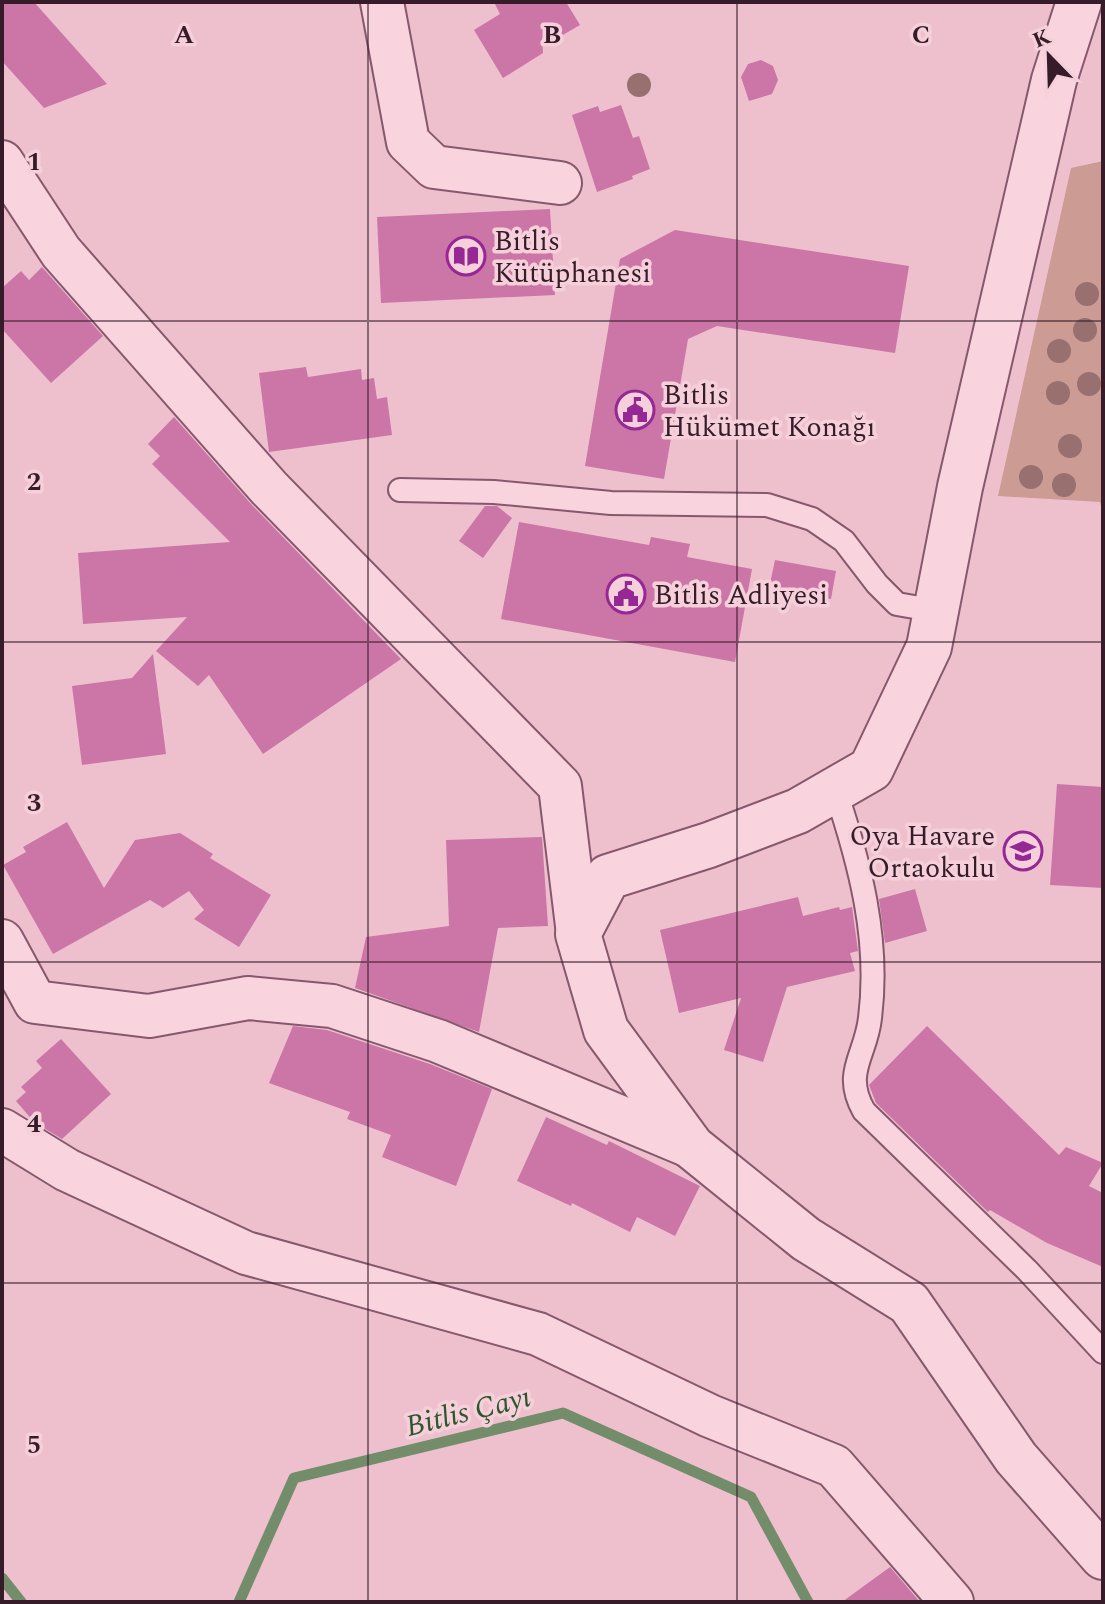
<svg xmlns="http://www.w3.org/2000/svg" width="1105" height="1604" viewBox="0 0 1105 1604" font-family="Spectral,serif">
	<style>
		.green { fill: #cb9b94 }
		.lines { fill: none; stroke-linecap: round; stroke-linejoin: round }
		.stream { stroke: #738d6a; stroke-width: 11 }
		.building { fill: #cc75a7 }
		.service-casing { stroke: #86586d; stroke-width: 26 }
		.minor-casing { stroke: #86586d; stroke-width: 46 }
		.tertiary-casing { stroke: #86586d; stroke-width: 48 }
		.service { stroke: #f9d3de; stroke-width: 22 }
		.minor { stroke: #f9d3de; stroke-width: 42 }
		.tertiary { stroke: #f9d3de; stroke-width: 44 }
		.tree { fill: #987070 }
		.grid { fill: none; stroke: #361c29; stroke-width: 2; stroke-opacity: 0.55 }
		.labels { text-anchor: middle; stroke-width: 7; stroke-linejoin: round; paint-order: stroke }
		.poi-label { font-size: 28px; fill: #361c29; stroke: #f5cfda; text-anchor: start }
		.water-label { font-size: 30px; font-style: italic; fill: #2e562c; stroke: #f5cfda }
		.grid-label { font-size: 26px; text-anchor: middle; font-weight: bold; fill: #361c29; stroke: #f5cfda; stroke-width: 7; stroke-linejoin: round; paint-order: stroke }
	</style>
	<rect width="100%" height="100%" fill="#eec0cd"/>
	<path class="green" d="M1103 161V514L1100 502 998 496 1071 168Z"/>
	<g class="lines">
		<path class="stream" d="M2 1578 21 1602
			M239 1602 294 1478 563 1413 751 1497 808 1602"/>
	</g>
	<path class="building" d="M2 2H34L107 84 44 108 2 61Z
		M494 2H566L580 25 549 43 547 37 542 38 543 53 503 78 474 30 500 14Z
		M761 60 773 66 778 80 772 94 749 101 741 77 748 64Z
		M621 105 633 138 639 136 650 169 632 176 633 179 597 192 572 115 598 106 600 112Z
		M550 209 555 295 381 303 377 217Z
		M675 230 909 266 895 353 717 326 688 339 664 479 585 466 620 259Z
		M42 267 103 336 51 383 2 329V288L21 271 29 280Z
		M306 367 308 377 361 369 362 380 374 378 377 399 387 397 392 435 269 452 259 373Z
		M174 417 252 505 401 659 263 754 209 675 198 686 156 651 187 617 83 624 78 553 230 542 152 464 160 456 148 444Z
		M485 506H497L512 518 483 558 459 541Z
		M519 522 649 545 651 537 690 544 687 557 752 569 735 662 501 619Z
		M775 560 836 571 831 599 769 588Z
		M153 654 166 754 82 765 72 686 132 678Z
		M1057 784 1103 787V888L1050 885Z
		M67 822 104 888 135 840 180 833 213 854 210 858 271 895 239 947 194 919 204 910 189 891 163 908 150 900 53 954 3 865 26 852 23 847Z
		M542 837 548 926 498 928 479 1032 355 988 366 937 449 926 446 840Z
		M915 889 927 931 885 943 879 899Z
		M798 897 803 916 839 907 840 910 852 907 858 951 850 953 855 971 787 987 763 1062 724 1050 741 998 679 1013 660 930Z
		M293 1026 327 1030 430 1064 492 1089 456 1186 382 1157 391 1135 347 1119 350 1112 269 1083Z
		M927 1026 1059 1155 1066 1147 1103 1163 1089 1186 1103 1193V1267L1047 1243 990 1210 988 1212 876 1103 869 1085Z
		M61 1039 111 1094 62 1139 34 1122 16 1101 26 1092 21 1087 42 1068 36 1061Z
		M546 1117 607 1145 609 1141 700 1186 675 1236 637 1217 630 1232 572 1203 571 1206 517 1181Z
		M890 1567 920 1602H842Z"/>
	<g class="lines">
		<defs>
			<path id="service" d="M400 490 494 492 611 503 767 505 812 519 844 541 877 584 897 604 937 611
				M835 789C860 864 880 939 870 1018 866 1056 842 1072 864 1111L1027 1270 1103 1352"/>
			<path id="minor" d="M382 2 408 142 434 167 560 183
				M2 162 61 252 269 488 560 786 578 934
				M2 941 35 1002 149 1016 248 998 332 1006 438 1041 692 1147
				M2 1130 67 1170 246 1253 538 1334 710 1416 834 1466 952 1602"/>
			<path id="tertiary" d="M1079 2 1054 80 960 487 929 647 871 769 798 811 709 845 608 877 578 934 606 1030 692 1147 806 1239 909 1303 1016 1458 1103 1557"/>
		</defs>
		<use href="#service" class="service-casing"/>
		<use href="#minor" class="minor-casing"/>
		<use href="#tertiary" class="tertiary-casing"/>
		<use href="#service" class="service"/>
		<use href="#minor" class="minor"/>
		<use href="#tertiary" class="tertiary"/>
	</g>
	<g class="tree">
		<circle cx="639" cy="85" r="12"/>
		<circle cx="1087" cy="294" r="12"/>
		<circle cx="1085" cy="330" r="12"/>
		<circle cx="1059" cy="351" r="12"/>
		<circle cx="1089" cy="384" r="12"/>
		<circle cx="1058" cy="393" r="12"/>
		<circle cx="1070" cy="446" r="12"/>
		<circle cx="1031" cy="477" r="12"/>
		<circle cx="1064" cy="485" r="12"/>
	</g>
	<path class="grid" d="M368 2V1602M737 2V1602M2 321H1103M2 642H1103M2 962H1103M2 1283H1103"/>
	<defs>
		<symbol id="library-ring" viewBox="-11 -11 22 22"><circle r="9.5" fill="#f5cfda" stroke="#952895" stroke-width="1.5"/><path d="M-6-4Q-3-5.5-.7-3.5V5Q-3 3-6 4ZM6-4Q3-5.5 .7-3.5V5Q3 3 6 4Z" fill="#952895"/></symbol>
		<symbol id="civic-ring" viewBox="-11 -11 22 22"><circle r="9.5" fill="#f5cfda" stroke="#952895" stroke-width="1.5"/><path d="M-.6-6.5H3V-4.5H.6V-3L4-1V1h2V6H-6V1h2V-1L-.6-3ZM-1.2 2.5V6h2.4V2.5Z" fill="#952895"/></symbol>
		<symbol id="school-ring" viewBox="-11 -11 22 22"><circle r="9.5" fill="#f5cfda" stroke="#952895" stroke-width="1.5"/><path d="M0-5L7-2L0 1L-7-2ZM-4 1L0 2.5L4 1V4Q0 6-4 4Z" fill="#952895"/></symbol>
	</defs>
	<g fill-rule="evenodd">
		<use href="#library-ring" x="444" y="234" width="44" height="44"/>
		<use href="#civic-ring" x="613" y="388" width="44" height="44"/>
		<use href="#civic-ring" x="604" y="572" width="44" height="44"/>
		<use href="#school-ring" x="1001" y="829" width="44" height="44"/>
	</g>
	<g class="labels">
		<g class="poi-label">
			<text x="494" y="250">Bitlis<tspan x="494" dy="32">Kütüphanesi</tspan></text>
			<text x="663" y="404">Bitlis<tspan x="663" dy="32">Hükümet Konağı</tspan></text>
			<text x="654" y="604">Bitlis Adliyesi</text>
			<text x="995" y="845" text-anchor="end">Oya Havare<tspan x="995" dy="32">Ortaokulu</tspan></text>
		</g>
		<g class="water-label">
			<text transform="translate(468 1411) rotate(-14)" y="10">Bitlis Çayı</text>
		</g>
	</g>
	<g class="grid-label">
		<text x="184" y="43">A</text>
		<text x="552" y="43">B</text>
		<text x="921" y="43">C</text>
		<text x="34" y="170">1</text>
		<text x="34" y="490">2</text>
		<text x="34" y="811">3</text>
		<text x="34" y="1132">4</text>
		<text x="34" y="1453">5</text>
	</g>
	<rect width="1105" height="1604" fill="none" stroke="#361c29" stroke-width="8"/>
	<g transform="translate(1049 56) rotate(337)" stroke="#f5cfda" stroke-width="6" paint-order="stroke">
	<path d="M0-6L14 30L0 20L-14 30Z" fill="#361c29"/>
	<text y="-12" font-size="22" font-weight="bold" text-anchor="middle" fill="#361c29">K</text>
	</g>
</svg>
